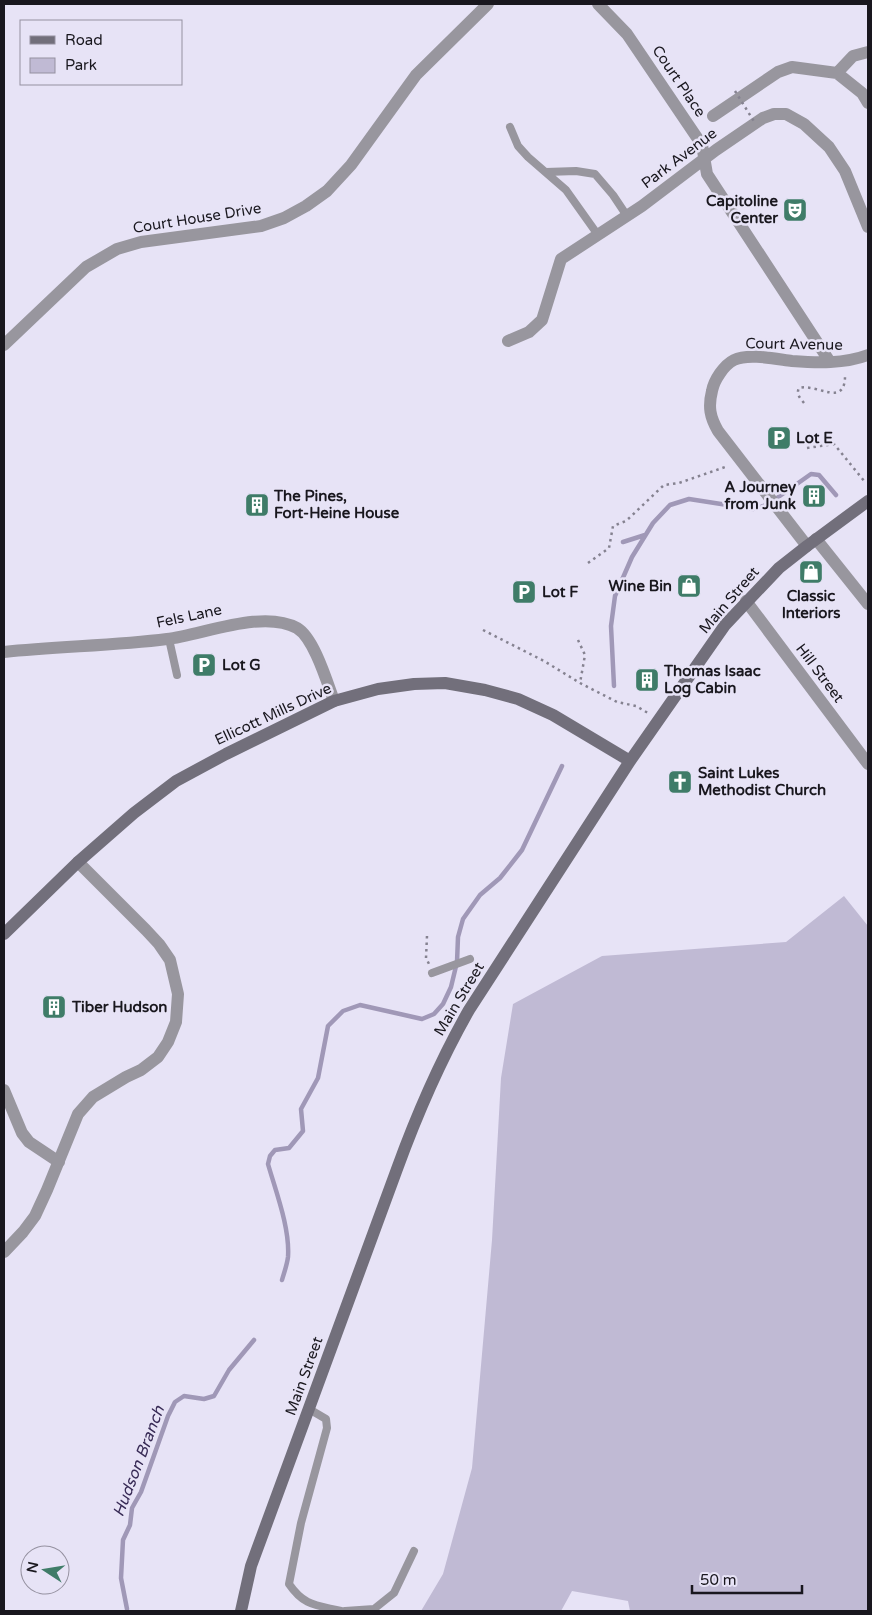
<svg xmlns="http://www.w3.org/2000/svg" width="872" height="1615" viewBox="0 0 872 1615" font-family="'Varela Round',sans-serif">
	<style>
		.green { fill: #c0bad4 }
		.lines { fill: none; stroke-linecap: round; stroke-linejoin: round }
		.stream { stroke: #a098b7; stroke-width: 4.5 }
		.path { stroke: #858290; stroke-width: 2.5; stroke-dasharray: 2.5 4; stroke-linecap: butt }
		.service { stroke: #98969e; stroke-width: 8 }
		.minor { stroke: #98969e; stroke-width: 12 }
		.secondary { stroke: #726f7b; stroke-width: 12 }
		.path-bridge { stroke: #858290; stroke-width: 2.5; stroke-dasharray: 2.5 4; stroke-linecap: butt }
		.labels { text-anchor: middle; stroke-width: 5; stroke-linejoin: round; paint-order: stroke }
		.street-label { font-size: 15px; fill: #19171e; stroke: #e7e3f6 }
		.poi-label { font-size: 15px; font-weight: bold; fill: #19171e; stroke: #e7e3f6; text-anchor: start }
		.water-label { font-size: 16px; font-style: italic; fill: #382b56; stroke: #e7e3f6 }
	</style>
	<rect width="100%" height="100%" fill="#e7e3f6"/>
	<path class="green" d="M844 896 868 926V1611H630L628 1601 572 1591 561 1611H421L443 1574 472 1468 492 1240 501 1078 513 1004 602 956 786 942Z"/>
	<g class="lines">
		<path class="stream" d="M623 542 645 535
			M614 686 611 626 615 596 632 557 653 523 670 505 689 499 753 509 767 505 811 474 819 475 836 495
			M282 1280C284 1273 287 1265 288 1257 290 1228 276 1192 268 1164L270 1156 275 1150 289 1148 303 1131 301 1109 318 1078 328 1026 343 1011 360 1005 422 1019 434 1014 443 1004 451 987 457 962 458 937 463 919 480 895 500 878 522 850 562 766
			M127 1609 121 1578 123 1540 130 1525 132 1508 141 1492 168 1416 175 1402 184 1396 204 1399 214 1396 229 1370 254 1340"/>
		<path class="path" d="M804 403C800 398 796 394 799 388 817 383 846 409 845 374
			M807 448 834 444 865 482
			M588 563 609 548 613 526 626 521 664 485 679 483 728 466
			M483 630 544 661 580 683 617 702 636 706 648 713
			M578 640 585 655 580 683
			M427 936 426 958 429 964"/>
		<path class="service" d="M510 127 518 146 528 157 566 190 598 235
			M546 172 576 171 595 174 613 195 627 216
			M169 639 177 675
			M432 973 470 959
			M309 1409 326 1419 327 1428 301 1523 289 1584C304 1606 316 1605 341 1611
			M345 1611 374 1609 394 1593 414 1551"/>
		<path class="minor" d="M598 4 627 34 702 145 707 174 830 362
			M837 73 853 56 868 52
			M713 116 778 72 792 67 837 73 862 93 868 103
			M508 341 529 332 542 320 561 259 642 206 716 150 763 118 774 114H786L804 124 829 147 845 171 868 227
			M4 345 86 267 117 249 141 242 261 226 284 218 306 206 327 191 351 165 416 75 488 4
			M816 539 868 604
			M807 546 718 431C710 417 708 407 712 391 714 380 724 365 734 360 748 353 776 359 792 361 817 363 844 364 868 355
			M746 601 868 764
			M4 652C58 646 113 646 167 639 202 635 263 609 297 628 314 638 327 682 334 701
			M4 1090 22 1133 29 1142 59 1162
			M4 1252 23 1232 35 1216 47 1190 78 1114 93 1097 126 1077 141 1070 158 1057 168 1042 176 1022 178 994 170 960 159 944 146 930 78 862"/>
		<path class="secondary" d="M4 934 78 862 134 813 176 781 226 754 334 701 378 689 414 684 445 683 485 690 518 699 553 715 630 761
			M241 1611 251 1566 397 1169C417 1114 440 1061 469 1010L630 761 725 625 779 568 807 546 868 501"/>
		<path class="path-bridge" d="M735 91 755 123"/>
	</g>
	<defs>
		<symbol id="theatre-square" viewBox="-11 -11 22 22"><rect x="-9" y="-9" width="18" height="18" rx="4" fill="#3f7c68" stroke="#e7e3f6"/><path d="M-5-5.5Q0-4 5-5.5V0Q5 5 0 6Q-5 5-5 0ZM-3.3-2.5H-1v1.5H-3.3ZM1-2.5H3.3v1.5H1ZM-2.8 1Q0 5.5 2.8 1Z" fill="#fff"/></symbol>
		<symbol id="parking-square" viewBox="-11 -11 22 22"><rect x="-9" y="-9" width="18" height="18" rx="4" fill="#3f7c68" stroke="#e7e3f6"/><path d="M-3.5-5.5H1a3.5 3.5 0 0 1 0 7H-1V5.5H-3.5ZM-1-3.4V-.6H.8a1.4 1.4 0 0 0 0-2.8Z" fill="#fff"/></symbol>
		<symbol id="building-square" viewBox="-11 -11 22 22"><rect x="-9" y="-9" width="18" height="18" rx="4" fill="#3f7c68" stroke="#e7e3f6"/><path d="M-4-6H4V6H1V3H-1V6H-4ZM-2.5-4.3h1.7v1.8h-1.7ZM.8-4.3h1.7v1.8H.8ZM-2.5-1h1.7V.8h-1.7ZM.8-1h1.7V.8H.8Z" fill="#fff"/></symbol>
		<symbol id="shop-square" viewBox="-11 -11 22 22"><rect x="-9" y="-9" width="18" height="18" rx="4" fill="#3f7c68" stroke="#e7e3f6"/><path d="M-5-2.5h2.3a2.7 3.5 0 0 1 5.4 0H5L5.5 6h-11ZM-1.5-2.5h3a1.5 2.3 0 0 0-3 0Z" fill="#fff"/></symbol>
		<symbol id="church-square" viewBox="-11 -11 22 22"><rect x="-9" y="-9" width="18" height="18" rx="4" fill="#3f7c68" stroke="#e7e3f6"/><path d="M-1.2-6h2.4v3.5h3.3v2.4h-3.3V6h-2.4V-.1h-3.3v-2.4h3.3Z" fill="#fff"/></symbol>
	</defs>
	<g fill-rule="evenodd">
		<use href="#theatre-square" x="781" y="196" width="28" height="28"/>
		<use href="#parking-square" x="765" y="424" width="28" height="28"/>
		<use href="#building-square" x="800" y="482" width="28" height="28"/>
		<use href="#building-square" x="243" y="491" width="28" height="28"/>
		<use href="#shop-square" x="797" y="558" width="28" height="28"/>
		<use href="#shop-square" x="675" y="572" width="28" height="28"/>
		<use href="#parking-square" x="510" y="578" width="28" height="28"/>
		<use href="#parking-square" x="190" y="651" width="28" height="28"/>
		<use href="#building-square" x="633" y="666" width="28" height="28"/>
		<use href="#church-square" x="666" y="768" width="28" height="28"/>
		<use href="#building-square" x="40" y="993" width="28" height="28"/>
	</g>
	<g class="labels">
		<g class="street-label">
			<text transform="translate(679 81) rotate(56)" y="5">Court Place</text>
			<text transform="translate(679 158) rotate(-37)" y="5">Park Avenue</text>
			<text transform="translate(197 218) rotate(-9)" y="5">Court House Drive</text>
			<text transform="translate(794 344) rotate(1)" y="5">Court Avenue</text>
			<text transform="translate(729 600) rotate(-49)" y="5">Main Street</text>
			<text transform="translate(189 616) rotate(-12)" y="5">Fels Lane</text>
			<text transform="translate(820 673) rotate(53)" y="5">Hill Street</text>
			<text transform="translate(273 714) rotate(-25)" y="5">Ellicott Mills Drive</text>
			<text transform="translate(459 999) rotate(-59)" y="5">Main Street</text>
			<text transform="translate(304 1376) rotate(-70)" y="5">Main Street</text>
		</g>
		<g class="poi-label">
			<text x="778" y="206" text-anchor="end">Capitoline<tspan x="778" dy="17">Center</tspan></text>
			<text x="796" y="443">Lot E</text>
			<text x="796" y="492" text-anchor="end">A Journey<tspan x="796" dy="17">from Junk</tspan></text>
			<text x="274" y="501">The Pines,<tspan x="274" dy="17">Fort-Heine House</tspan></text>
			<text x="672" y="591" text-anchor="end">Wine Bin</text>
			<text x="542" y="597">Lot F</text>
			<text x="811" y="601" text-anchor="middle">Classic<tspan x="811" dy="17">Interiors</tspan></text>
			<text x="222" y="670">Lot G</text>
			<text x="664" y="676">Thomas Isaac<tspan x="664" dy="17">Log Cabin</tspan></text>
			<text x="698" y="778">Saint Lukes<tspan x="698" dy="17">Methodist Church</tspan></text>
			<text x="72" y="1012">Tiber Hudson</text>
		</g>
		<g class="water-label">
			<text transform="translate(138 1461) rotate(-69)" y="6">Hudson Branch</text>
		</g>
	</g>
	<rect width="872" height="1615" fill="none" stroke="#19171e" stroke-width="10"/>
	<rect x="20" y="20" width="162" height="65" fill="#e7e3f6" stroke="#9591a0"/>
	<rect x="30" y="36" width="25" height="8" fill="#726f7b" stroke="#9591a0"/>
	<text x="65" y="45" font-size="15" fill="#19171e">Road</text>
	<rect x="30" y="58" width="25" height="15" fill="#c0bad4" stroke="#9591a0"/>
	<text x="65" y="70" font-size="15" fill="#19171e">Park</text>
	<g transform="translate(45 1570) rotate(282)"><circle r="24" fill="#e7e3f6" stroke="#9591a0"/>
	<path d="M0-4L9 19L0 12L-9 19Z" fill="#3f7c68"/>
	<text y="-8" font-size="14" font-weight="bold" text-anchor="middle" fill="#19171e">N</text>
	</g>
	<path d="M692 1585v8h110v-8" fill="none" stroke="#19171e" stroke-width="2.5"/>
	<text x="700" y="1585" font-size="15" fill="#19171e" stroke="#e7e3f6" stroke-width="4" paint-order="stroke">50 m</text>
</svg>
